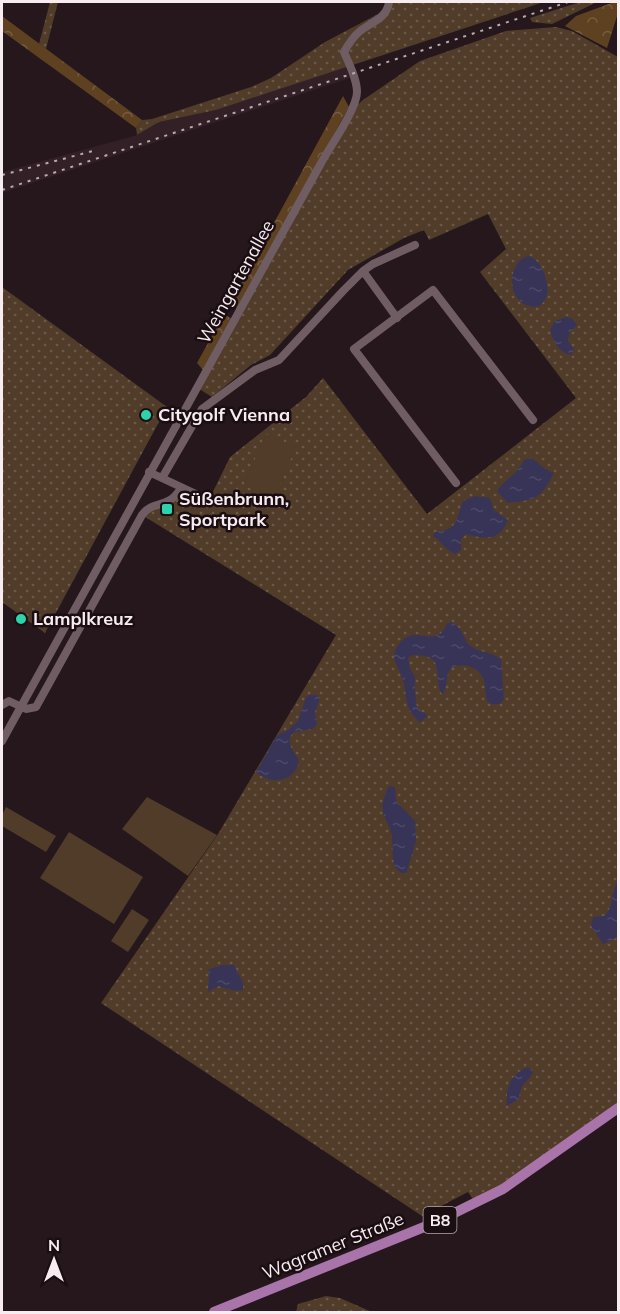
<svg xmlns="http://www.w3.org/2000/svg" width="620" height="1314" viewBox="0 0 620 1314" font-family="Mulish,sans-serif">
	<style>
		.built { fill: #331f26 }
		.grass { fill: url(#grass-dots) }
		.forest { fill: url(#forest-crowns) }
		.garden { fill: #503c28 }
		.water { fill: url(#water-ripples) }
		.lines { fill: none; stroke-linecap: round; stroke-linejoin: round }
		.minor { stroke: #6f5d63; stroke-width: 8 }
		.major { stroke: #a874a9; stroke-width: 10 }
		.rail { stroke: #b7abaf; stroke-width: 2; stroke-dasharray: 3 6; stroke-linecap: butt }
		.poi-dot { fill: #2dd4ab; stroke: #1b0e13; stroke-width: 2 }
		.labels { text-anchor: middle; stroke-width: 5; stroke-linejoin: round; paint-order: stroke }
		.shield { fill: #1b0e13; stroke: #b5a9ad; stroke-width: 1.5 }
		.shield-label { font-size: 16px; font-weight: bold; fill: #f7ecef }
		.street-label { font-size: 18px; fill: #f7ecef; stroke: #1b0e13 }
		.poi-label { font-size: 18px; font-weight: bold; fill: #f7ecef; stroke: #1b0e13; text-anchor: start }
	</style>
	<defs>
		<pattern id="grass-dots" width="8" height="8" patternUnits="userSpaceOnUse" patternTransform="scale(1.5)"><rect width="8" height="8" fill="#503c28"/><path d="M2 2h.1M6 6h.1" fill="none" stroke="#6a5848" stroke-width="1.8" stroke-linecap="round"/></pattern>
		<pattern id="forest-crowns" width="20" height="18" patternUnits="userSpaceOnUse" patternTransform="scale(1.5)"><rect width="20" height="18" fill="#5e4121"/><path d="M2 6a3 3 0 1 1 6 0M12 15a3 3 0 1 1 6 0" fill="none" stroke="#765d42"/></pattern>
		<pattern id="water-ripples" width="26" height="14" patternUnits="userSpaceOnUse" patternTransform="scale(1.5)"><rect width="26" height="14" fill="#383458"/><path d="M2 4q2-2 4 0t4 0M15 11q2-2 4 0t4 0" fill="none" stroke="#4c4868"/></pattern>
	</defs>
	<rect width="100%" height="100%" fill="#25171c"/>
	<path class="built" d="M346 67 350 78 2 193V172L137 135 159 122 216 110Z"/>
	<path class="grass" d="M50 2H58L46 49 39 44Z
		M386 2H544L216 110 159 122 137 135 136 128 142 120 152 119 251 87 271 78 325 42 378 14 382 10Z
		M580 2H597L552 24 532 22 530 18Z
		M556 27 572 31 618 57V1103L532 1166 474 1201 468 1192 422 1216 101 1003 218 834 336 635 142 515 166 504 181 488 209 500 230 457 306 397 323 378 427 514 576 398 480 272 506 249 488 214 429 240 424 230 404 238 348 270 270 355 251 365 212 397 196 387 353 109 363 100 420 61 506 31Z
		M2 287 167 407 45 633 2 602Z
		M326 1296 340 1298 372 1312H296L298 1304Z"/>
	<path class="forest" d="M614 2H618V13L607 48 565 26 576 16Z
		M2 16 142 120 136 128 2 31Z
		M343 96 349 107 237 309 232 300Z
		M224 314 232 319 203 370 197 363Z"/>
	<path class="garden" d="M266 434 296 447 274 497 244 484Z
		M147 797 217 835 188 876 122 829Z
		M6 807 56 836 46 852 2 826V815Z
		M69 832 143 877 114 924 40 878Z
		M132 909 149 920 128 952 111 941Z"/>
	<path class="water" d="M529 256C542 260 551 285 546 298 545 301 542 303 540 306 506 312 504 261 529 256Z
		M566 317 573 319 577 325 570 332 568 341 574 349 571 355C559 353 553 341 550 330L555 321Z
		M532 458 545 469 554 473C539 500 538 499 508 503L497 491C505 479 518 474 524 460Z
		M475 496 490 498 494 510 508 520C499 542 485 539 466 534L461 539V550L455 554C446 550 442 542 433 536L435 532C460 529 455 520 463 501Z
		M452 622 460 629 468 644 477 650 492 654 501 659 504 699 500 704H491L487 701C485 694 486 687 484 681 479 666 464 662 451 668 445 676 448 685 443 694L441 693C433 672 446 654 412 655L408 658 410 669 415 677V693L417 708 428 716 420 722C406 711 407 700 404 684 402 675 396 666 394 657 394 652 396 648 399 644 412 627 424 640 438 635 443 633 444 628 447 624Z
		M309 695H316L320 698 315 712 317 724 312 729 294 732C284 742 294 751 299 761 295 783 270 785 256 772L277 735 288 730 298 721 306 697Z
		M389 786 395 787 396 801 415 821 416 841 406 874C387 871 395 846 391 833 390 825 383 818 383 810 382 802 385 793 389 786Z
		M618 880V937L603 944 591 926 593 917 605 916C614 905 611 892 618 880Z
		M222 965H234L243 983V990L236 991 218 986 208 992 209 969Z
		M528 1067 533 1072C526 1086 522 1079 519 1099L507 1106C506 1087 509 1075 528 1067Z"/>
	<g class="lines">
		<path class="minor" d="M363 271 397 318
			M149 472 213 502
			M162 478 202 409 255 370 279 360 343 291 363 271 373 264 415 245
			M456 483 354 349 433 290 533 420
			M2 705 9 701 26 709 36 707 142 515C154 499 168 510 181 488
			M2 741 320 165C329 148 357 109 357 92 357 79 349 64 344 52 348 45 353 37 359 32 371 22 387 19 389 2"/>
		<path class="major" d="M214 1312 434 1223 503 1189 618 1108"/>
		<path class="rail" d="M2 175 93 151
			M2 190 568 2"/>
	</g>
	<g class="poi-dot">
		<circle cx="146" cy="415" r="6"/>
		<rect x="161" y="503" width="12" height="12" rx="3"/>
		<circle cx="21" cy="619" r="6"/>
	</g>
	<g class="labels">
		<rect class="shield" x="423.5" y="1207" width="33" height="26" rx="4.5"/>
		<g class="shield-label">
			<text x="440" y="1226">B8</text>
		</g>
		<g class="street-label">
			<text transform="translate(236 282) rotate(-61)" y="6">Weingartenallee</text>
			<text transform="translate(333 1246) rotate(-22)" y="6">Wagramer Straße</text>
		</g>
		<g class="poi-label">
			<text x="158" y="421">Citygolf Vienna</text>
			<text x="179" y="505">Süßenbrunn,<tspan x="179" dy="21">Sportpark</tspan></text>
			<text x="33" y="625">Lamplkreuz</text>
		</g>
	</g>
	<rect width="620" height="1314" fill="none" stroke="#f7ecef" stroke-width="6"/>
	<g transform="translate(54 1260)" stroke="#1b0e13" stroke-width="4.5" paint-order="stroke">
	<path d="M0-4.5L10 22L0 15L-10 22Z" fill="#f7ecef"/>
	<text y="-9" font-size="16" font-weight="bold" text-anchor="middle" fill="#f7ecef">N</text>
	</g>
</svg>
